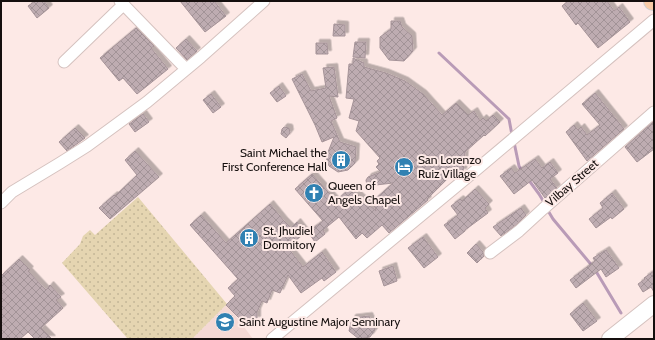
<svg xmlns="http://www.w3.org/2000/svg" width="655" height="340" viewBox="0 0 655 340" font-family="Cabin,sans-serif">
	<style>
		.built { fill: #f4d9d5 }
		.park { fill: url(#park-dots) }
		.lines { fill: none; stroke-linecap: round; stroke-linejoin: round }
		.stream { stroke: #b99bb7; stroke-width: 3 }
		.building { fill: url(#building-cross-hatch); stroke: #a59398; filter: url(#shadow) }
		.minor-casing { stroke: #d5c2bf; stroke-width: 13 }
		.secondary-casing { stroke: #d5c2bf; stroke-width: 18 }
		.primary-casing { stroke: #d0cfcf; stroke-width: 20 }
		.minor { stroke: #fff; stroke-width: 11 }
		.secondary { stroke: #fff; stroke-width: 16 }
		.primary { stroke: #f9cba7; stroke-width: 18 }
		.labels { text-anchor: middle; stroke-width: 4; stroke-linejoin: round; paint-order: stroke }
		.poi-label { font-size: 12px; fill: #150f0e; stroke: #fde9e6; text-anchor: start }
		.street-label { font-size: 12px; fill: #150f0e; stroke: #fde9e6 }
	</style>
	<defs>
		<pattern id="park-dots" width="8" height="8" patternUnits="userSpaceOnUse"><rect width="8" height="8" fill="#e5d5b1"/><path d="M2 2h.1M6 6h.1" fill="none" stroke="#c4b697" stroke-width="1.8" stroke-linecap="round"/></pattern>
		<pattern id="building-cross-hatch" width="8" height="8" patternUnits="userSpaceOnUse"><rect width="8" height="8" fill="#beacb1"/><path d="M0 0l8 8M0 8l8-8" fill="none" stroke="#a29397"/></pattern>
		<filter id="shadow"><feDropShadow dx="3.5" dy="-3.5" stdDeviation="0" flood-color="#0004"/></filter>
	</defs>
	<rect width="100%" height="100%" fill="#fde9e6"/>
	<path class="built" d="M227 304 253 339H192Z"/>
	<path class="park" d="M138 197 227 304 192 339H126L127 338 62 263 80 244 83 236 90 230 95 235Z"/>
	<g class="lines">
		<path class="stream" d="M439 53 509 119 512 135
			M514 142 519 166 522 171
			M528 179 539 194 545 204
			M547 209 553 219 594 268 621 313"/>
	</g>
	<path class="building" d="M35 1H44L49 8 37 18 28 6Z
		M180 1H214L226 16 205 32Z
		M568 1H607L614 11 619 7 630 22 598 48 578 23 576 25 562 6Z
		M391 21H400L402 27 412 36 413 51 404 61 389 60 380 48V37L391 29Z
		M334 24 345 25V36H333Z
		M136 28 154 46 151 48 168 69 137 94 123 78 119 81 100 58Z
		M186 39 197 51 187 60 176 48Z
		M355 42H366L365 58 353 57Z
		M316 43H327L328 54H316Z
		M353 58 364 63V67L386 73 405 81 423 94 442 115 456 103 468 115 474 111 480 121 483 118 486 121 493 115 500 122 485 136 484 135 465 152 463 172H459L458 176 451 175 427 199 428 200 389 233 382 225 367 238 362 233 356 239 339 217 323 230 325 234 315 242 308 232 323 221 295 189 312 174 336 201 350 188 376 211 373 201 393 183 367 186 366 180 368 177 381 172 376 167 379 164 377 161 380 158 356 131 359 121 349 118 354 99 346 98 349 64H353Z
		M334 67 338 97 329 96 337 118 331 121 340 142 356 147 355 163 348 170 338 172 329 166 326 157 334 137 322 142 315 125 292 79 302 74 311 91 326 88 323 68Z
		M279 86 286 96 277 102 270 93Z
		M595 93 624 129 587 161 566 132 574 125 578 130 581 127 587 135 600 125 582 104Z
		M211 94 221 107 213 113 203 100Z
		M143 114 149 122 135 132 129 124Z
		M654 121V149L637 162 625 147Z
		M284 127 289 128 290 133 286 138 281 134 282 129Z
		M75 128 85 138 67 151 59 142Z
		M135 151 159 177 110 219 99 208 114 195 115 196 137 175 125 160Z
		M535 159 542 168 550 162 558 173 550 179 557 188 545 198 532 180 514 194 500 176 511 168 515 173Z
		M475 189 489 204 485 208 488 213 465 230V231L455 239 444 225 458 215 451 206 460 199 462 201Z
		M612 193 624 209 612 219 611 217 596 228 589 219 603 208 600 203Z
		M270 204 284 221 291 228 297 222 305 232 288 248 303 267 322 252 336 272 324 281 322 278 301 293 288 275 280 293 272 290 267 303 262 301 257 312V320L240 319 226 305 235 296 228 288 238 279 190 225 201 215 226 243Z
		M521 208 526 215 515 226 501 236 493 227Z
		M423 237 438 257 424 268 408 248Z
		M476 244 483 252 484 256 477 263 467 253Z
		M606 250 619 268 606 277 601 269 576 288 570 280 595 261 593 258Z
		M19 259 30 270 28 271 46 290 50 285 61 297 56 300 63 308 41 328 52 339H35L28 332 20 339H1V276Z
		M393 266 397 281 384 286 379 271Z
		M654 271V292L651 287 643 292 638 284 645 279 644 278Z
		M583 303 597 321 583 331 570 314Z
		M369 316 375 330 370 337 359 339 349 331 352 318Z"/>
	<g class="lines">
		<defs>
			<path id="minor" d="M120 1 186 69
				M64 62 123 5
				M1 203 12 192 60 163 87 146 147 102 201 57 264 1
				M490 253 519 231 543 209 654 112
				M272 339 476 170 654 20"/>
			<path id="secondary" d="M610 339 654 304"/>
			<path id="primary" d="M653 1H654"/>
		</defs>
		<use href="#minor" class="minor-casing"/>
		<use href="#secondary" class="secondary-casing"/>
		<use href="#primary" class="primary-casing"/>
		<use href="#minor" class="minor"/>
		<use href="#secondary" class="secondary"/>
		<use href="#primary" class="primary"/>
	</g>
	<defs>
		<symbol id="building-disc" viewBox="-11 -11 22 22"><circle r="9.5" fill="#3081b2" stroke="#fde9e6"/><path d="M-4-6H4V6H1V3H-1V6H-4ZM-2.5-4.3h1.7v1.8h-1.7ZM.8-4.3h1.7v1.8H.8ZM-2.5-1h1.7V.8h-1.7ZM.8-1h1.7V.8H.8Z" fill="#fff"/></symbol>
		<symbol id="hotel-disc" viewBox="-11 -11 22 22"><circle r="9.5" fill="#3081b2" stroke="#fde9e6"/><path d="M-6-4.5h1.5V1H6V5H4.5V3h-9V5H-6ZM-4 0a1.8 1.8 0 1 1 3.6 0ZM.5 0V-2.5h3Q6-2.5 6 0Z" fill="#fff"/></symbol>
		<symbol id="church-disc" viewBox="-11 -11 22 22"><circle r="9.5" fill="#3081b2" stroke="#fde9e6"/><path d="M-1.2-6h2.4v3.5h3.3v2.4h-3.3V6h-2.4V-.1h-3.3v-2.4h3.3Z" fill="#fff"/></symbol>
		<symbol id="university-disc" viewBox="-11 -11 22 22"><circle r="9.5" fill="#3081b2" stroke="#fde9e6"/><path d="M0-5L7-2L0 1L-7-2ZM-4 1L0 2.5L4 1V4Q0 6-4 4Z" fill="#fff"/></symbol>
	</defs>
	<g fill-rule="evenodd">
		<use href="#building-disc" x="330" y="149" width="22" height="22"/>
		<use href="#hotel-disc" x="393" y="156" width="22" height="22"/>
		<use href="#church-disc" x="303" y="182" width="22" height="22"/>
		<use href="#building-disc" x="238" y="227" width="22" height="22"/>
		<use href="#university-disc" x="214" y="311" width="22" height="22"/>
	</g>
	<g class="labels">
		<g class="poi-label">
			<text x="327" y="157" text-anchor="end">Saint Michael the<tspan x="327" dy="14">First Conference Hall</tspan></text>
			<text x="418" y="164">San Lorenzo<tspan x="418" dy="14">Ruiz Village</tspan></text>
			<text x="328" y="190">Queen of<tspan x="328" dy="14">Angels Chapel</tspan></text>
			<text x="263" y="235">St. Jhudiel<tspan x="263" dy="14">Dormitory</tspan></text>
			<text x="239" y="326">Saint Augustine Major Seminary</text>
		</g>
		<g class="street-label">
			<text transform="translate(572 183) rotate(-41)" y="4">Vilbay Street</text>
		</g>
	</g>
	<rect width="655" height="340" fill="none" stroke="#150f0e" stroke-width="4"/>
</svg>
